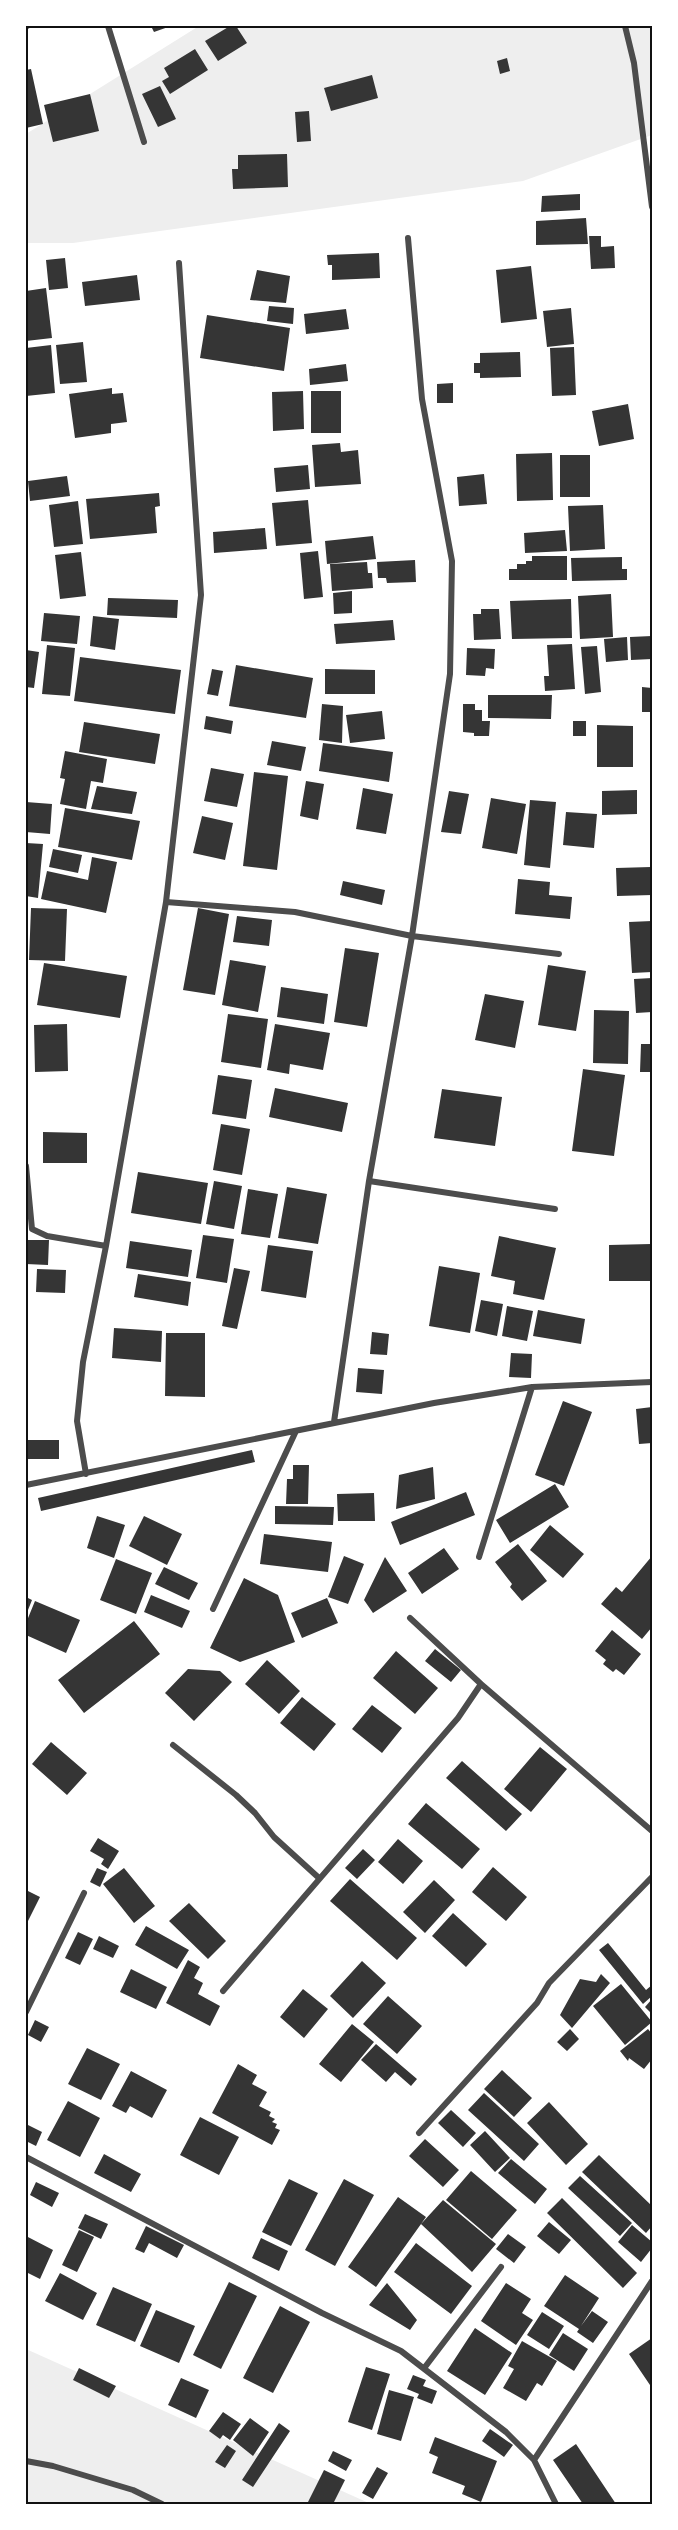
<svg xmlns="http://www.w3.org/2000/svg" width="678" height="2530" viewBox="0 0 678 2530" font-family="'Source Serif 4',serif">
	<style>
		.green { fill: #eee }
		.building { fill: #353535 }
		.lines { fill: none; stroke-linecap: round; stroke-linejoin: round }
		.minor { stroke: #4c4c4c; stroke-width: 6 }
		.neatline { fill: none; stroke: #111; stroke-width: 2 }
	</style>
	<rect width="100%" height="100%" fill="#fff"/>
	<path class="green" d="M199 26H652V135L523 181 73 243H26V134Z
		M26 2349 371 2504H26Z"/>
	<path class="building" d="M151 26H171L154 32Z
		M230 26H236L247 43 218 61 205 41Z
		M195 49 208 70 170 94 162 81 169 77 164 68Z
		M507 58 510 71 500 74 497 61Z
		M31 69 43 124 26 128V70Z
		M372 75 378 98 331 111 324 88Z
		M160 86 176 119 158 127 142 94Z
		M90 94 99 131 53 142 44 105Z
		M309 111 311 141 297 142 295 112Z
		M287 154 288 187 233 189 232 169H238V155Z
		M580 194V210L541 212 542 196Z
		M586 218 588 244 536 245V221Z
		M589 236H601V247L614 246 615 268 591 269Z
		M379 253 380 278 332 280V265H328L327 255Z
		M65 258 68 288 49 290 46 260Z
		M531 266 537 319 501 323 496 270Z
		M257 270 290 276 286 303 250 300Z
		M137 275 140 300 85 306 82 282Z
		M46 288 52 338 26 341V291Z
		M269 306 294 308 293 324 267 321Z
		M571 308 574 344 547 347 543 311Z
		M346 309 349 329 306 334 304 314Z
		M207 315 290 328 284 371 200 358Z
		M83 342 87 382 60 384 56 345Z
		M51 345 55 393 26 396V348Z
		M574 347 576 395 552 396 550 348Z
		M520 352 521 377 480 378V373H474V363H480V353Z
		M346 364 348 381 310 385 309 369Z
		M453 383V403H437V384Z
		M112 388V394L123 393 127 422 111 424V433L75 438 69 394Z
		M303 391 304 429 273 431 272 392Z
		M311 391H341V433H311Z
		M628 404 634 439 599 446 592 411Z
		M340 443 341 452 358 450 361 484 315 487 312 445Z
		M552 453 553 500 517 501 516 454Z
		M560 455H590V497H560Z
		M308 465 310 489 276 492 274 468Z
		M484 474 487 504 459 506 457 477Z
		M67 476 70 496 30 501 28 481Z
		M159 493 160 506 155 507 157 533 90 539 86 499Z
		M308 500 312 543 276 546 272 503Z
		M78 501 83 544 54 547 49 505Z
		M603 505 605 549 570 551 568 506Z
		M265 528 267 549 214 553 213 532Z
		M565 530 567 551 525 553 524 533Z
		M373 536 376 559 327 564 325 541Z
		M318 551 323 597 304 599 300 553Z
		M81 552 86 596 60 599 55 555Z
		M532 556H567V580H509V569H517V564H526V561H532Z
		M622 557V569H627V580L572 581 571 558Z
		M415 560 416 582 387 583 386 578H378L377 562Z
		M367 562 368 573H372L373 588 332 591 330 564Z
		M352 591V613L334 614 333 593Z
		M611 594 613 637 580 639 578 596Z
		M108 598 178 600 177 618 107 615Z
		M571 599 572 638 512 639 510 601Z
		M481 609H499L501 639 474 640 473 614H481Z
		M44 613 80 616 77 644 41 641Z
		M93 616 119 619 115 650 90 646Z
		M393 620 395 640 336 644 334 624Z
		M652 636V659L631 660 630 637Z
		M627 637 628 660 606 662 604 639Z
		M572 644 575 689 545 691 544 676H549L547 645Z
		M47 645 75 648 70 696 42 694Z
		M597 646 601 692 585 694 581 647Z
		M467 648 495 649 494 669 486 668 485 676 466 675Z
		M26 650 39 652 34 688 26 687Z
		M80 657 181 670 175 714 74 701Z
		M236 665 313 678 306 718 229 706Z
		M212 669 223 671 218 696 207 694Z
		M325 669 375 670V694H325Z
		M642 687 652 688V712H642Z
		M488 695H552L551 719 488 718Z
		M322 704 343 706 342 743 319 740Z
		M463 704H475V710H482V721H490L489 736H474V733L463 732Z
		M382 711 385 739 350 743 346 715Z
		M206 716 233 721 231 734 204 729Z
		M573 721H586V736H573Z
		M84 722 160 734 155 764 79 752Z
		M597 725 633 726V767H597Z
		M272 741 306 747 301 771 267 765Z
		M323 743 393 752 389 782 319 771Z
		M65 751 107 759 103 783 91 781 86 809 60 804 65 779 60 778Z
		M211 768 244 774 237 807 204 801Z
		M254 772 288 776 277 870 243 866Z
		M306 781 324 784 318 820 300 816Z
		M97 786 137 792 132 814 91 809Z
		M363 788 393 794 386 834 356 829Z
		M637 790V814L602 815V791Z
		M449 791 469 794 461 834 441 832Z
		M491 798 526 804 517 854 482 848Z
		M530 800 556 802 550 868 524 865Z
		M26 802 52 804 50 834 26 832Z
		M65 808 140 821 132 860 58 847Z
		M566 812 597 814 594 848 563 845Z
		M202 816 233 823 225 860 193 853Z
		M26 843 43 844 38 898 26 896Z
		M53 849 82 855 78 873 49 867Z
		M92 857 117 862 106 913 41 899 47 871 88 880Z
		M651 867 652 895 617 896 616 868Z
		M518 879 550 882 549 895 572 897 570 919 515 914Z
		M343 881 385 890 382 905 340 895Z
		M31 908 67 909 65 961 29 960Z
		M198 908 229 914 215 995 183 990Z
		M237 916 272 920 269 946 233 942Z
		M652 921V972L632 973 629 922Z
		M345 948 379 953 367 1027 334 1022Z
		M230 960 266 966 258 1012 222 1005Z
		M44 963 127 976 120 1018 37 1005Z
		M548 965 586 971 576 1031 538 1025Z
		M652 978V1012L636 1013 634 979Z
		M281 987 328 994 324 1024 277 1017Z
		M485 994 524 1001 515 1048 475 1040Z
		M594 1010 629 1011 628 1064 593 1063Z
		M228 1014 268 1019 261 1068 221 1062Z
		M67 1024 68 1071 35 1072 34 1025Z
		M275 1024 330 1033 323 1070 290 1064 289 1074 267 1070Z
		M641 1044H652V1072H640Z
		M583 1069 625 1075 614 1156 572 1151Z
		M218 1075 252 1080 246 1119 212 1114Z
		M275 1088 348 1103 342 1132 269 1117Z
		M442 1089 502 1097 495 1146 434 1138Z
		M221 1124 250 1129 242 1175 213 1170Z
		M43 1132 87 1133V1163H43Z
		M138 1172 208 1183 201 1224 131 1213Z
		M214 1181 242 1186 234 1229 206 1224Z
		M287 1187 327 1194 318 1244 278 1238Z
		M248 1189 278 1194 270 1238 241 1234Z
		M203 1235 234 1239 227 1283 196 1278Z
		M499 1236 556 1248 544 1300 513 1294 515 1281 491 1276Z
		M26 1240H49L48 1265 26 1264Z
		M130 1241 192 1250 188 1277 126 1268Z
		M651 1244 652 1281H609V1245Z
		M268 1245 313 1251 306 1298 261 1291Z
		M439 1266 480 1273 470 1333 429 1326Z
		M234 1268 250 1271 237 1329 222 1326Z
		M37 1269 66 1270 65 1293 36 1292Z
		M138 1274 191 1282 188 1306 134 1297Z
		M481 1300 503 1304 497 1336 475 1331Z
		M507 1306 533 1311 527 1341 502 1336Z
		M538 1310 585 1319 581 1344 533 1336Z
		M114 1328 162 1331 161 1362 112 1358Z
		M372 1332 389 1334 387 1355 370 1354Z
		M166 1333H205V1397L165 1396Z
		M511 1353 532 1354 531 1378 509 1377Z
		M358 1368 384 1370 382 1394 356 1392Z
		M563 1401 592 1412 564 1486 535 1475Z
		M652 1407V1443L639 1444 636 1409Z
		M26 1440H59V1459H26Z
		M252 1450 255 1462 41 1511 38 1498Z
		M293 1465H309L308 1504H286L287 1479H293Z
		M433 1467 435 1499 396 1509 399 1475Z
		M555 1484 569 1507 510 1543 496 1520Z
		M466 1492 475 1515 400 1545 391 1522Z
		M374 1493 375 1521H338L337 1494Z
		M275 1506 334 1507 333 1525 275 1524Z
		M97 1516 125 1525 114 1558 87 1548Z
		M144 1516 182 1534 167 1565 129 1546Z
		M550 1525 584 1554 563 1578 530 1550Z
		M264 1534 332 1542 328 1572 260 1564Z
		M518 1544 547 1581 522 1601 510 1587 512 1584 495 1562Z
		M444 1548 459 1569 422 1594 408 1573Z
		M344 1556 364 1564 348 1604 328 1597Z
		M652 1556V1627L642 1639 601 1604 616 1587 622 1592Z
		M385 1557 407 1591 373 1613 364 1600Z
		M116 1559 152 1573 136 1614 100 1600Z
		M164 1567 198 1583 189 1600 155 1584Z
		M244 1578 278 1595 295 1642 240 1662 210 1648Z
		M151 1595 190 1611 182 1628 144 1612Z
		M26 1597 32 1600 26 1615Z
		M327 1598 338 1623 302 1638 291 1613Z
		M35 1601 80 1620 66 1653 26 1635V1623Z
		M134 1621 160 1654 84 1713 58 1680Z
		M612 1630 641 1654 624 1675 616 1669 613 1672 603 1664 606 1660 595 1651Z
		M435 1649 461 1670 451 1682 425 1661Z
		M396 1651 438 1688 415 1714 373 1678Z
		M267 1660 300 1691 279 1714 245 1684Z
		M188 1669 220 1671 232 1682 194 1721 165 1693Z
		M302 1697 336 1724 314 1751 280 1723Z
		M372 1705 402 1728 382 1753 352 1729Z
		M51 1742 87 1773 67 1795 32 1764Z
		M540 1747 567 1769 531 1812 504 1789Z
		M462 1761 522 1814 506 1831 446 1778Z
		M426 1803 480 1849 462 1869 408 1824Z
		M98 1838 119 1851 108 1869 101 1864 104 1859 90 1851Z
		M398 1839 423 1861 403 1884 378 1862Z
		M363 1849 375 1860 357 1879 345 1868Z
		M493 1867 527 1897 506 1921 472 1892Z
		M97 1868 107 1872 100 1887 90 1882Z
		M124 1868 155 1906 134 1923 103 1884Z
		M350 1879 417 1938 397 1960 330 1901Z
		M434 1880 455 1900 425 1933 403 1912Z
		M26 1890 40 1897 26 1925Z
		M189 1903 226 1941 208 1959 169 1921Z
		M453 1913 487 1944 466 1967 432 1936Z
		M146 1926 189 1950 177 1969 135 1945Z
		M78 1932 93 1939 80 1965 65 1958Z
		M99 1936 119 1946 113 1958 93 1949Z
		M608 1943 646 1990 652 1985V1996L643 2004 599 1950Z
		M188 1960 200 1967 194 1978 203 1983 198 1994 220 2006 210 2026 166 2003Z
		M362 1961 386 1983 353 2018 330 1996Z
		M131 1969 167 1987 156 2009 120 1992Z
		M601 1974 610 1983 572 2028 560 2015 580 1979 596 1982Z
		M621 1984 652 2022 625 2045 593 2006Z
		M303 1989 328 2009 304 2038 280 2017Z
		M388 1996 422 2026 397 2054 363 2024Z
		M652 1999V2014L645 2007Z
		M35 2020 49 2027 41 2042 28 2035Z
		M352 2024 374 2042 341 2082 319 2064Z
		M570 2029 579 2039 567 2051 557 2042Z
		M648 2029 652 2034V2059L644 2069 629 2058 628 2061 620 2051Z
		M376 2044 417 2079 411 2086 395 2072 386 2082 361 2060Z
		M87 2048 120 2064 101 2100 68 2084Z
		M238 2064 257 2075 252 2084 267 2092 259 2106 271 2112 269 2116 275 2119 272 2122 277 2124 275 2128 280 2130 272 2145 212 2113Z
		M502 2070 532 2098 514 2117 484 2089Z
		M131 2071 167 2090 152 2118 130 2106 126 2113 112 2106Z
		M484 2093 539 2144 524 2161 468 2110Z
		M68 2101 100 2118 80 2157 47 2140Z
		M549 2102 588 2144 566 2165 527 2123Z
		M451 2110 476 2133 463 2147 438 2123Z
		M200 2117 239 2137 219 2175 180 2155Z
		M26 2124 42 2132 36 2146 26 2141Z
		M485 2131 510 2158 495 2172 470 2145Z
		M425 2139 459 2170 443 2187 409 2156Z
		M104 2154 141 2174 131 2192 94 2173Z
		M599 2155 652 2206V2226L646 2233 582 2172Z
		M511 2159 547 2189 535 2204 498 2173Z
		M471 2171 517 2210 492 2239 446 2200Z
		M580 2176 632 2223 620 2236 568 2188Z
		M289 2179 318 2193 291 2246 262 2232Z
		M344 2179 374 2195 335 2266 305 2250Z
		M36 2182 59 2193 52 2207 30 2195Z
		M398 2197 426 2217 376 2287 348 2267Z
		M562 2198 637 2273 623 2288 547 2213Z
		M443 2200 496 2244 472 2272 421 2224Z
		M85 2214 108 2224 101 2239 78 2228Z
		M549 2222 571 2240 559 2254 537 2236Z
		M632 2225 652 2242V2248L641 2262 618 2242Z
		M146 2226 184 2245 177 2258 149 2243 144 2253 135 2249Z
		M79 2230 94 2237 77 2272 62 2265Z
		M508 2234 526 2247 514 2263 496 2249Z
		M26 2236 53 2250 40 2279 26 2272Z
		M261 2238 288 2251 279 2271 252 2258Z
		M416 2243 472 2286 451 2314 394 2272Z
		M60 2273 97 2293 83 2320 45 2301Z
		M565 2275 599 2298 581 2326 592 2311 608 2322 593 2343 577 2332 579 2329 544 2306Z
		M229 2282 257 2296 221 2369 193 2355Z
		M387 2283 417 2320 410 2330 369 2305Z
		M506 2283 531 2299 522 2313 533 2320 516 2345 481 2321Z
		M113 2287 152 2304 135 2342 96 2325Z
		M280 2306 310 2322 273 2393 243 2378Z
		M156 2310 195 2326 179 2363 140 2346Z
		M542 2312 564 2326 549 2349 527 2335Z
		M475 2328 512 2353 485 2395 447 2371Z
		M563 2333 588 2349 574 2371 549 2355Z
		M652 2338V2388L629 2354Z
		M522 2341 557 2361 542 2386 537 2383 526 2401 503 2388 514 2369 508 2366Z
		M366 2367 390 2374 372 2430 348 2422Z
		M79 2368 116 2386 109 2398 73 2380Z
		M413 2375 426 2380 423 2386 437 2391 432 2404 417 2398 419 2394 407 2389Z
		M181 2378 209 2390 196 2418 168 2405Z
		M389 2390 414 2397 401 2441 377 2434Z
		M223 2412 241 2424 230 2440 223 2435 220 2439 209 2431Z
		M250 2418 269 2432 253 2456 233 2440Z
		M279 2423 290 2431 253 2487 242 2480Z
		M490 2429 513 2445 504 2457 482 2441Z
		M435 2437 497 2461 481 2502 462 2494 465 2486 432 2473 438 2457 429 2453Z
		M576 2444 616 2504H583L553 2460Z
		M227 2445 236 2451 225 2468 215 2462Z
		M333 2451 352 2460 346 2471 328 2461Z
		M377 2467 388 2473 373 2499 362 2493Z
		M324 2470 345 2480 333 2504H307Z"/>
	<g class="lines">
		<path class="minor" d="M26 26H27
			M108 26 144 142
			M625 26 634 63 652 207
			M166 902 295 912 412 936 559 954
			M26 1166 32 1229 47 1236 106 1246
			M369 1181 555 1209
			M334 1422 369 1181 412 936 450 674 452 561 422 399 408 238
			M86 1474 77 1421 83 1362 106 1246 166 902 201 595 179 263
			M26 1485 434 1403 532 1387 652 1382
			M479 1557 532 1387
			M213 1609 296 1431
			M410 1618 481 1684 652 1831
			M173 1745 236 1795 255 1813 274 1837 319 1878
			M223 1991 458 1718 481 1684
			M26 2012 84 1893
			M419 2133 537 2003 549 1983 652 1877
			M26 2157 322 2313 401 2351 506 2432 534 2460 556 2504
			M425 2367 501 2267
			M534 2460 652 2281
			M26 2461 53 2466 133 2490 162 2504"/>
	</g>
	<rect width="678" height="2530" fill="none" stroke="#ffffff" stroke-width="54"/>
	<rect x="27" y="27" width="624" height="2476" class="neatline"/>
</svg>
